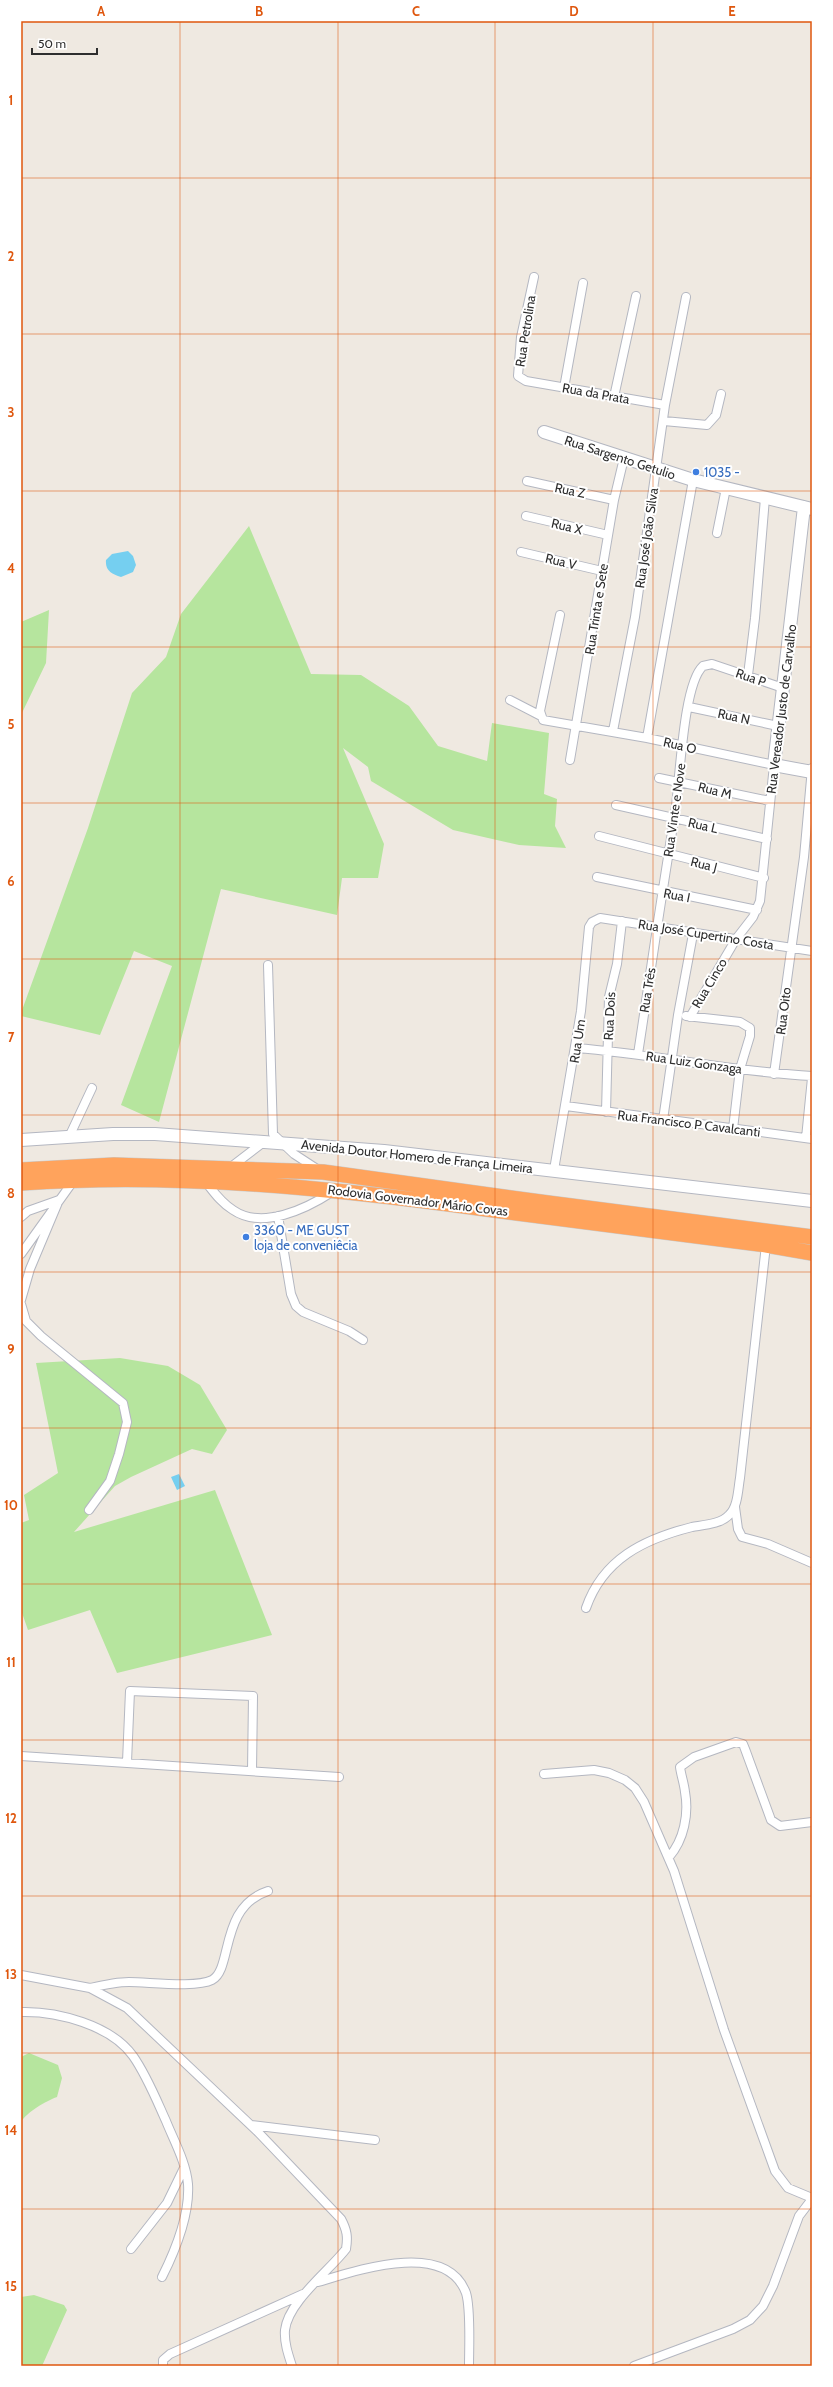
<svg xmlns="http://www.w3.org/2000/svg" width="833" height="2387" viewBox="0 0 833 2387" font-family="Cabin,sans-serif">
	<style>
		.green { fill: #b6e59e }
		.water { fill: #75cff0 }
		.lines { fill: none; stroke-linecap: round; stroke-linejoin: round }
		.street-casing { stroke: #b4b7c1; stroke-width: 10 }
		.secondary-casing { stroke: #b4b7c1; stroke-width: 14 }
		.highway-casing { stroke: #c9c9c9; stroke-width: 16 }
		.street { stroke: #fff; stroke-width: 8 }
		.secondary { stroke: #fff; stroke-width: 12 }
		.highway { stroke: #ffa35c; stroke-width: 15 }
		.grid { fill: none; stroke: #df570e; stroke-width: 1; stroke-opacity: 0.55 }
		.shop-dot { fill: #3f7fe0; stroke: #fff; stroke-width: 1.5 }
		.labels { text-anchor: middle; stroke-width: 4; stroke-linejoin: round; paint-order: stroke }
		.street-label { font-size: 13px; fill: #2e2e2e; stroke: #fff }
		.shop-label { font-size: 13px; fill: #366cbe; stroke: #fff; text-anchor: start }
		.neatline { fill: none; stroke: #df570e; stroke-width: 1.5 }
		.grid-label { font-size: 13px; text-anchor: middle; font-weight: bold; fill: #df570e }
	</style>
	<rect width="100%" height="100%" fill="#efe9e1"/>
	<path class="green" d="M249 526 311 674 361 675 409 706 438 746 487 761 492 723 549 733 544 794 557 799 555 826 566 848 519 845 453 830 371 781 368 767 343 748 384 844 378 878H342L337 915 221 889 159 1122 121 1105 172 966 134 951 100 1035 21 1016V1013L88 828 132 693 166 657 181 614Z
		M49 610 46 663 21 715V622Z
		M120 1358 168 1366 200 1385 227 1430 212 1454 192 1449 131 1477 115 1486 74 1532 215 1490 272 1635 117 1673 90 1610 28 1630 21 1610V1523L29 1520 24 1495 58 1473 36 1363Z
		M29 2053 58 2065 62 2078 57 2097C46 2101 27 2112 21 2122V2057Z
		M34 2295 64 2305 67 2310 42 2366H21V2297Z"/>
	<path class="water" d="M128 551 133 556 136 565 133 572 121 577C112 574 105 571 106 560L112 554Z
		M179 1474 185 1486 177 1490 171 1477Z"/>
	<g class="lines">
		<defs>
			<path id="street" d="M534 277 521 337 518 376 526 381 665 405
				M564 388 583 283
				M614 397 636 296
				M664 421 707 425 716 415 721 394
				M527 481 614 500
				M526 516 608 535
				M717 533 726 488
				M521 552 602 571
				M560 615 540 711 543 720 647 738 774 765 760 901 753 917 736 939 690 1017
				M748 675 755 618 765 498
				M510 700 541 716
				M689 707 778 726
				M613 731 635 617 665 405 686 297
				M647 738 693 480
				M570 760 614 500 624 458
				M659 778 770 801
				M616 805 767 839
				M599 836 764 878
				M597 877 757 910
				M268 965 273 1134 294 1154 317 1169
				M686 1016 740 1022 750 1028V1036L740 1069 733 1129
				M576 1048C655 1054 733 1072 812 1076
				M638 1054C650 976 661 898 674 820 680 788 682 685 703 666L712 664 783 688
				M774 1074 804 857 812 768
				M566 1106 812 1139
				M606 1112 609 997 617 964 622 921
				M663 1120 678 1015 693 934
				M69 1137 92 1088
				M806 1138 812 1078
				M231 1167 265 1141
				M554 1170 581 1011 589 927 592 922 600 918 812 951
				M205 1181C213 1191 221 1203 233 1210 262 1230 306 1209 332 1192
				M278 1216 291 1294 296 1306 303 1312 349 1331 363 1340
				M21 1217 28 1211 59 1200
				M21 1254 74 1180
				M21 1300 30 1269 59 1200
				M21 1304 26 1321 41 1336 123 1403 127 1422 119 1454 110 1481 89 1510
				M735 1507 738 1529 742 1537 768 1544 812 1563
				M586 1608C603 1559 644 1539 692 1527 703 1525 721 1524 729 1515 738 1507 738 1489 740 1478L766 1245
				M21 1756 339 1777
				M127 1762 130 1691 253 1696 252 1771
				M544 1774 594 1770 609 1773 625 1780 635 1788 644 1802 674 1871 724 2030 775 2171 788 2188 812 2198
				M669 1857C684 1840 689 1814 685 1792 684 1783 681 1775 680 1767L694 1757 736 1742 743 1744 745 1749 771 1820 780 1826 812 1822
				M21 1975 90 1988 127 2008 257 2131 341 2219C347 2230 348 2237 346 2249 329 2271 288 2302 285 2330 284 2342 288 2354 292 2366
				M90 1988C103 1985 116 1982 129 1982 149 1982 196 1988 212 1980 233 1969 219 1907 268 1891
				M21 2012C57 2011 111 2025 133 2056 147 2076 156 2099 166 2121 174 2141 186 2162 188 2184 190 2215 176 2249 162 2277
				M251 2125 375 2140
				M131 2249 167 2203 184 2168
				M318 2282C355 2271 446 2239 466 2293 471 2309 469 2348 469 2366
				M163 2366V2360L170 2354 303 2294
				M634 2366 733 2329 750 2320 763 2306 773 2286 799 2216 812 2199"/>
			<path id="secondary" d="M544 432 693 480 812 509
				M804 507 774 765 812 772
				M21 1140 113 1134H155L384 1151 812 1201"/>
			<path id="highway" d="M21 1170 114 1165 323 1172 548 1203 812 1237
				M21 1183C177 1172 331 1188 486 1209 579 1221 673 1233 766 1245L812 1253"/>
		</defs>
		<use href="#street" class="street-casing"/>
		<use href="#secondary" class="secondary-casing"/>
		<use href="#highway" class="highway-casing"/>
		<use href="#street" class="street"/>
		<use href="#secondary" class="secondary"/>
		<use href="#highway" class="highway"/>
	</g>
	<path class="grid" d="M180 21V2366M338 21V2366M495 21V2366M653 21V2366M21 178H812M21 334H812M21 491H812M21 647H812M21 803H812M21 959H812M21 1115H812M21 1272H812M21 1428H812M21 1584H812M21 1740H812M21 1896H812M21 2053H812M21 2209H812"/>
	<g class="shop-dot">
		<circle cx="696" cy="472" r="4"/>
		<circle cx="246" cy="1237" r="4"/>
	</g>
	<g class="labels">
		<g class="street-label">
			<text transform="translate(525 331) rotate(-81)" y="5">Rua Petrolina</text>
			<text transform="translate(596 393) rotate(10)" y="5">Rua da Prata</text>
			<text transform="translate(620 457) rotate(18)" y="5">Rua Sargento Getulio</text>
			<text transform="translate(570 490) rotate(12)" y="5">Rua Z</text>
			<text transform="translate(567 526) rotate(13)" y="5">Rua X</text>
			<text transform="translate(646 538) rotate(-82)" y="5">Rua José João Silva</text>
			<text transform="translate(561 561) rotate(13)" y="5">Rua V</text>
			<text transform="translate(596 609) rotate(-81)" y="5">Rua Trinta e Sete</text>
			<text transform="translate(751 677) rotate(19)" y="5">Rua P</text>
			<text transform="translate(781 709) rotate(-83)" y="5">Rua Vereador Justo de Carvalho</text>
			<text transform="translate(734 716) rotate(12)" y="5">Rua N</text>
			<text transform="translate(680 745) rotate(13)" y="5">Rua O</text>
			<text transform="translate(715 790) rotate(14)" y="5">Rua M</text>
			<text transform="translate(674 810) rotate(-82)" y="5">Rua Vinte e Nove</text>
			<text transform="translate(703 825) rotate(13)" y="5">Rua L</text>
			<text transform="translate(704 864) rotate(14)" y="5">Rua J</text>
			<text transform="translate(677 895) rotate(11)" y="5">Rua I</text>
			<text transform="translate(706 934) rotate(9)" y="5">Rua José Cupertino Costa</text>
			<text transform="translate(709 983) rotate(-59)" y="5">Rua Cinco</text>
			<text transform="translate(647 990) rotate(-81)" y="5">Rua Três</text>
			<text transform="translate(783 1011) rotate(-83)" y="5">Rua Oito</text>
			<text transform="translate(609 1016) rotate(-87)" y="5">Rua Dois</text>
			<text transform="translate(577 1041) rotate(-81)" y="5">Rua Um</text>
			<text transform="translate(694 1062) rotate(8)" y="5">Rua Luiz Gonzaga</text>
			<text transform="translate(689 1123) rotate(7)" y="5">Rua Francisco P Cavalcanti</text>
			<text transform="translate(417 1156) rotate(6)" y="5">Avenida Doutor Homero de França Limeira</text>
			<text transform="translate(418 1200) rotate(7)" y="5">Rodovia Governador Mário Covas</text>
		</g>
		<g class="shop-label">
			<text x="704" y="477">1035 -</text>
			<text x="254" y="1235">3360 - ME GUST<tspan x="254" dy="15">loja de conveniêcia</tspan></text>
		</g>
	</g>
	<rect width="833" height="2387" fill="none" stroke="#ffffff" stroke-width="44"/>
	<path d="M32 48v6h65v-6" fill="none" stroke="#2e2e2e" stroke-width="2"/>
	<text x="38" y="48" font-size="12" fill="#2e2e2e" stroke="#ffffff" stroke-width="3" paint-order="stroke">50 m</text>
	<rect x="22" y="22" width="789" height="2343" class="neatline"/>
	<g class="grid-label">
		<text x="101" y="16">A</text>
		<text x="259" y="16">B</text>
		<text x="416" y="16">C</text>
		<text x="574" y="16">D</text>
		<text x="732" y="16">E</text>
		<text x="11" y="105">1</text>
		<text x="11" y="261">2</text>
		<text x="11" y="417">3</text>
		<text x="11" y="573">4</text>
		<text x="11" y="729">5</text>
		<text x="11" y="886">6</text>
		<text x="11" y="1042">7</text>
		<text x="11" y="1198">8</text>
		<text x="11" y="1354">9</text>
		<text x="11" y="1510">10</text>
		<text x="11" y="1667">11</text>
		<text x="11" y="1823">12</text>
		<text x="11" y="1979">13</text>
		<text x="11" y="2135">14</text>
		<text x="11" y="2291">15</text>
	</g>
</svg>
